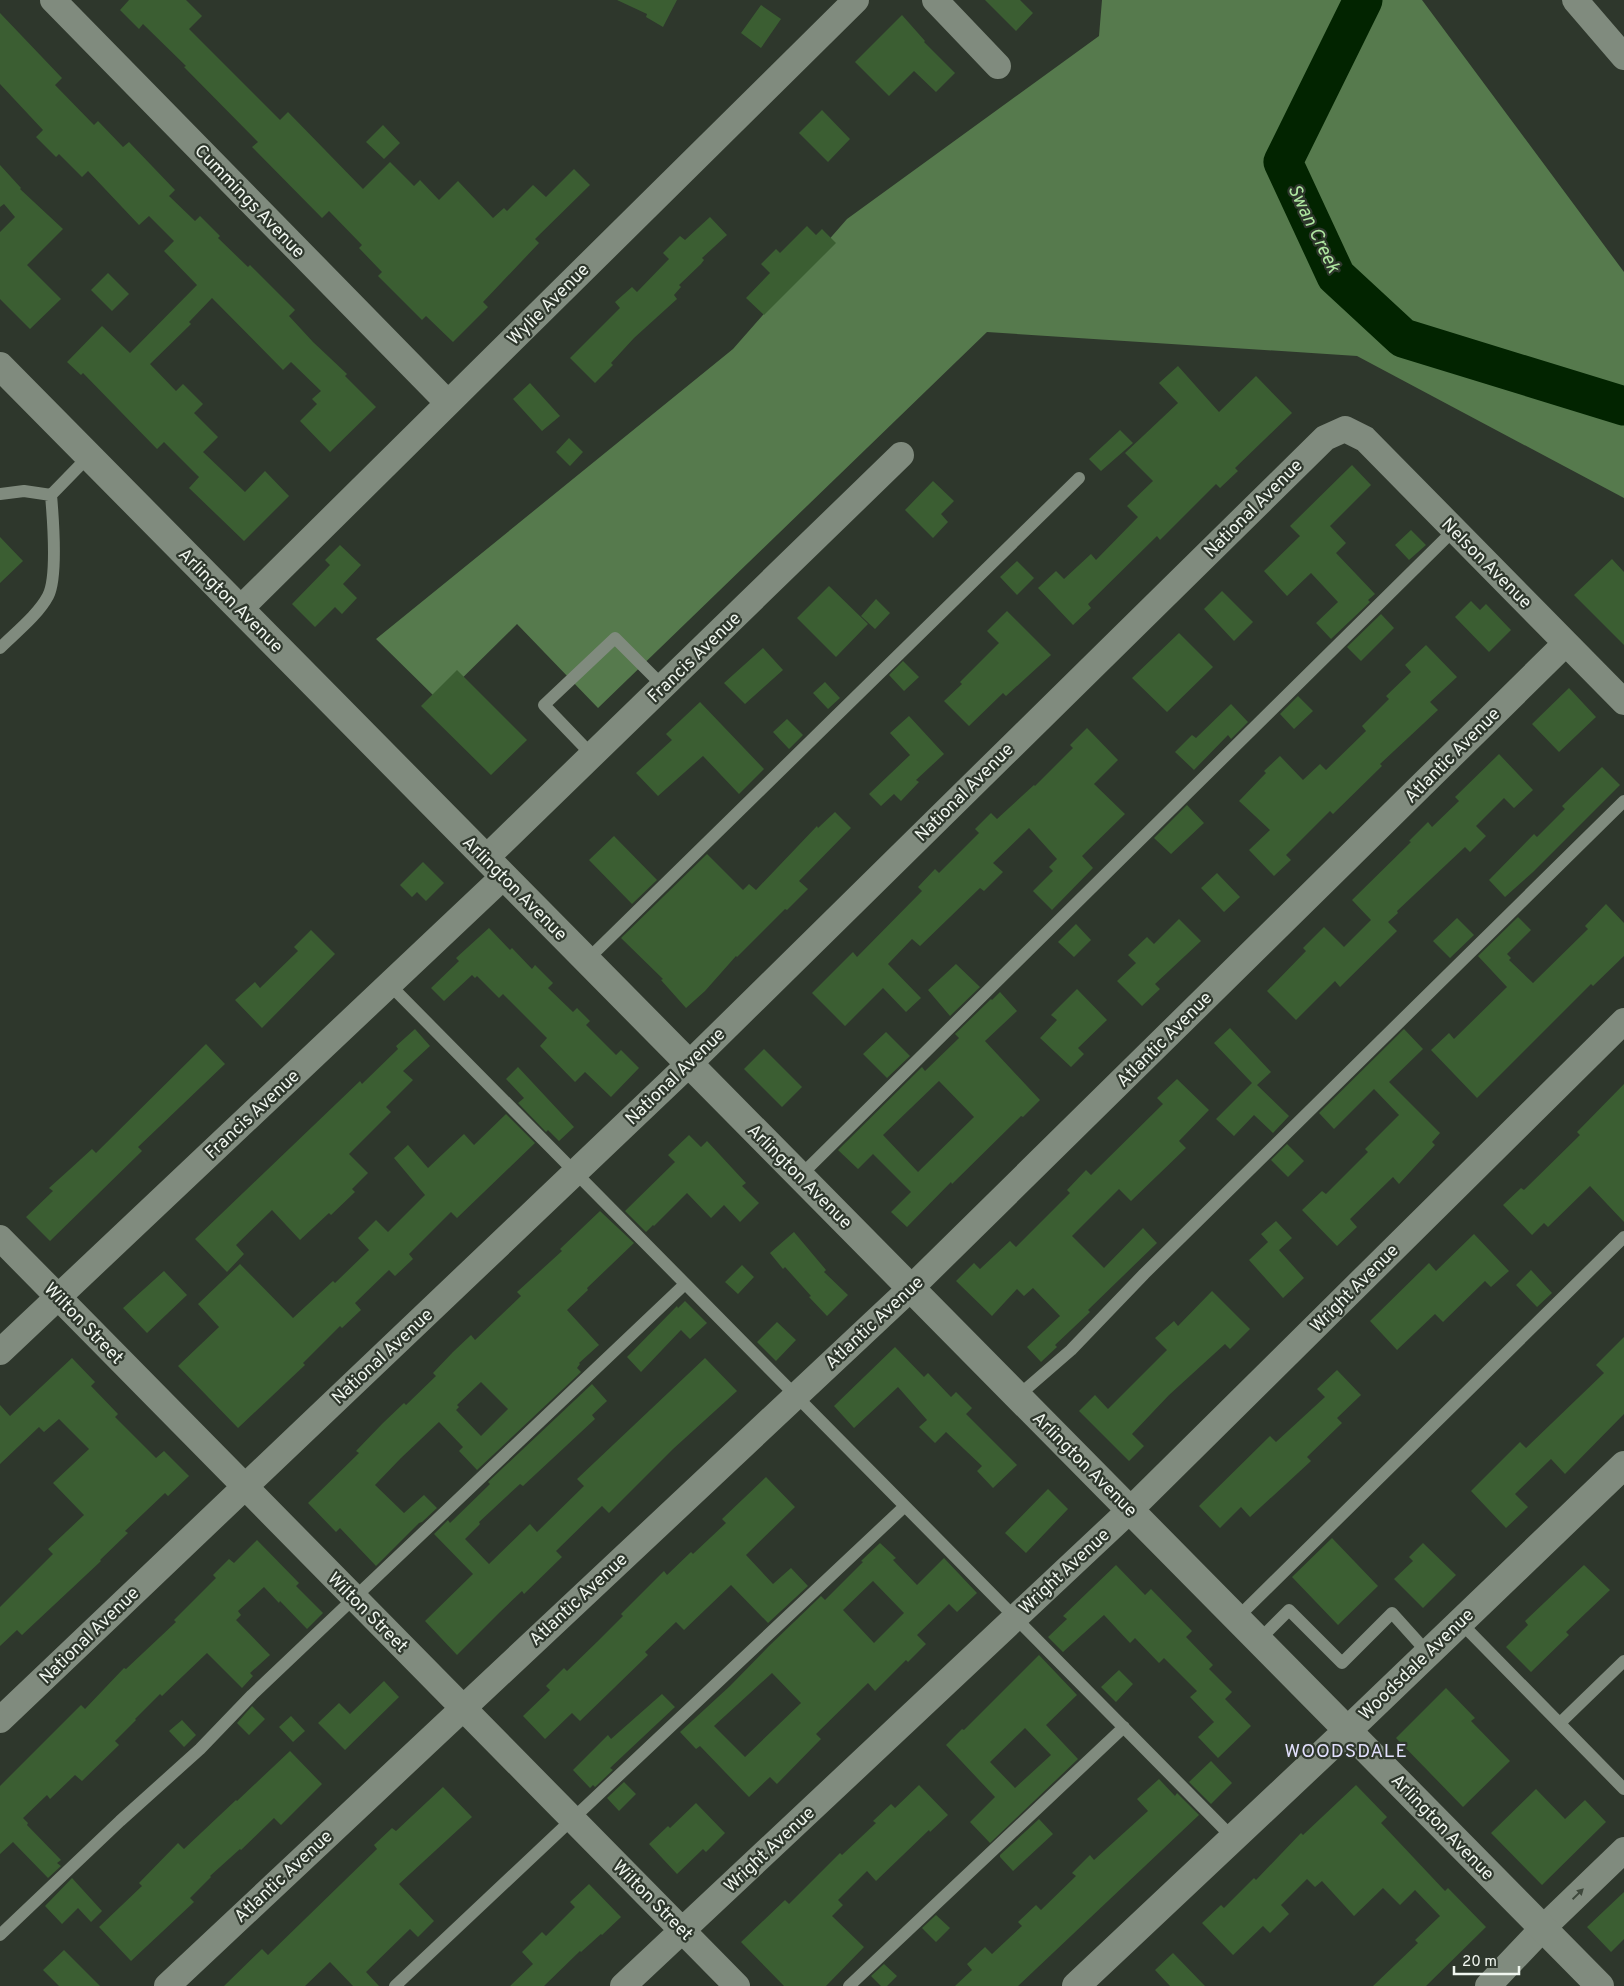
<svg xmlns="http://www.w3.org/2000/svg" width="1624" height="1986" viewBox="0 0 1624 1986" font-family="Overpass,sans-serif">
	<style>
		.forest { fill: #567a4d }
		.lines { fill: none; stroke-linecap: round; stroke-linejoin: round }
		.river { stroke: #022400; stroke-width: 39 }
		.building { fill: #3b5e32; fill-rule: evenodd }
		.lane { stroke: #808b7e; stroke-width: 12 }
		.street { stroke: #808b7e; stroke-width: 26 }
		.secondary { stroke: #808b7e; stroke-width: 28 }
		.oneway { fill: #3e483c }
		.labels { text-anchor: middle; stroke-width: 4.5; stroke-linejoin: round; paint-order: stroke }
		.street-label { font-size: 18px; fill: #f0f6ef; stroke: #2e372c }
		.water-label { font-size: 19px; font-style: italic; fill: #afe7a1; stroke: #2e372c }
		.neighbourhood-label { font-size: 19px; letter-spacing: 1px; fill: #e2e0fd; stroke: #2e372c }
	</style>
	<rect width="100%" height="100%" fill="#2e372c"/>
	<path class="forest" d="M1102 0H1422L1624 272V498L1357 356 987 332 598 708 517 624 439 701 376 639 733 349 847 219 1099 36Z"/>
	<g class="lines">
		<path class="river" d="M1363 0 1283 162 1336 276 1403 338 1624 406"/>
	</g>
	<path class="building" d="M129 0H186L202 16 189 29 280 120 288 112 363 189 390 162 414 186 420 180 439 200 458 181 493 218 504 208 507 211 533 185 546 197 574 169 590 185 535 239 539 243 483 302 488 307 453 342 426 316 422 320 378 276 382 272 359 248 362 245 329 211 322 218 252 147 258 142 184 67 186 66 143 24 139 29 120 10Z
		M617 0H677L663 27 646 17 647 14Z
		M985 0H1020L1033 13 1016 31Z
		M761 5 781 19 761 48 741 33Z
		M0 13 62 78 55 85 94 125 98 121 123 147 129 142 175 190 169 196 195 221 200 216 220 236 218 238 248 267 250 265 295 310 289 316 313 342 347 374 345 376 376 407 330 452 300 421 317 404 312 399 321 391 291 362 283 370 212 298 189 322 191 324 150 364 176 391 183 384 203 404 194 413 218 437 203 452 245 492 265 471 289 496 244 541 189 488 199 477 164 442 157 449 83 373 81 375 67 362 102 326 130 353 197 285 164 251 174 241 149 216 139 225 88 171 82 177 59 154 56 157 36 137 43 130 0 84Z
		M902 15 925 41 924 42 955 73 936 92 914 71 889 96 855 62Z
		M822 110 850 139 828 162 799 133Z
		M383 125 400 143 384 159 366 142Z
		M0 165 21 188 20 189 63 229 27 265 61 299 30 329 0 299V232L15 217 4 204 0 207Z
		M710 217 727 235 702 258 704 260 701 264 679 285 681 287 674 295 677 299 634 338 611 363 613 365 595 383 570 358 620 308 615 302 632 287 637 292 669 259 663 253 680 236 685 240Z
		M807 226 816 235 822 229 836 243 764 315 746 298 770 273 761 264 776 249 780 253Z
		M108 273 129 294 112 311 91 290Z
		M1178 366 1219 412 1256 376 1292 413 1235 468 1238 471 1220 488 1216 484 1160 540 1157 536 1088 604 1091 608 1073 625 1038 588 1056 571 1064 579 1091 554 1096 560 1138 517 1127 506 1153 481 1125 453 1178 403 1159 383Z
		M530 383 560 416 542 431 513 399Z
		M1120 430 1133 443 1101 471 1089 459Z
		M569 438 583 452 570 466 556 452Z
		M1352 465 1371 485 1330 526 1346 543 1336 553 1375 594 1368 600 1370 602 1331 639 1316 623 1338 602 1311 573 1287 596 1264 571 1300 536 1290 526Z
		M933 481 954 501 941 514 948 522 933 538 905 510Z
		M1411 530 1426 545 1409 560 1395 545Z
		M0 537 23 561 0 583Z
		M340 545 361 565 343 584 357 598 342 614 335 607 315 627 292 604 330 565 325 560Z
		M1612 559 1624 572V645L1574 595Z
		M1017 561 1034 578 1017 595 1000 577Z
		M829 586 868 624 836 657 797 618Z
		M1222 591 1253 622 1234 641 1204 609Z
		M876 599 890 613 875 629 861 616Z
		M1471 601 1480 610 1486 604 1511 630 1489 652 1455 617Z
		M1007 611 1051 655 1006 696 1003 693 969 726 944 701 962 684 960 682 999 643 987 631Z
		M1381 614 1394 628 1361 661 1347 647Z
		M1179 633 1213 667 1167 712 1132 678Z
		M1426 645 1457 677 1430 702 1438 710 1380 764 1382 766 1333 814 1330 811 1286 855 1291 860 1274 876 1249 850 1270 830 1239 801 1266 773 1264 771 1280 756 1303 780 1320 764 1326 770 1366 731 1362 726 1389 699 1386 696 1411 672 1405 665Z
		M763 648 783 670 745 704 724 683Z
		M903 661 919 677 904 691 889 675Z
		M457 670 527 740 491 775 421 706Z
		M825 682 840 698 828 709 813 693Z
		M1569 688 1596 717 1559 752 1532 724Z
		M1298 696 1313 711 1294 729 1280 714Z
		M700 702 764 769 739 794 703 756 658 796 636 773 672 740 666 734Z
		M1231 704 1248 722 1231 739 1228 735 1194 770 1175 752 1192 735 1196 738Z
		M909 716 944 754 916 780 919 782 901 801 894 794 881 806 869 794 910 755 890 733Z
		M787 719 803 735 789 749 773 732Z
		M1087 728 1118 760 1094 784 1125 814 1082 856 1093 868 1052 910 1033 891 1053 871 1049 867 1057 859 1029 828 993 863 1003 872 984 891 980 888 920 946 912 939 888 964 921 998 906 1012 883 988 845 1026 812 993 853 952 857 957 922 891 918 887 935 869 939 873 979 833 975 829 991 813 997 819 1034 785 1035 786 1073 748 1070 745Z
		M1499 754 1533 790 1514 808 1504 798 1476 826 1486 836 1470 852 1465 847 1397 911 1398 913 1388 922 1397 931 1340 987 1335 981 1296 1020 1267 991 1306 951 1303 948 1324 927 1344 947 1371 920 1352 900 1411 842 1409 841 1428 822 1432 827 1459 801 1455 797Z
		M1602 767 1620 785 1533 872 1505 897 1489 880 1534 834 1537 837 1565 809 1562 806Z
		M1187 805 1204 823 1171 854 1154 838Z
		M835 812 851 828 799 881 808 889 787 910 785 909 737 957 736 956 705 991 686 1008 661 980 663 979 621 938 707 854 743 890 749 884 756 890 817 826 818 828Z
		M614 836 657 880 632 904 589 860Z
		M423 862 444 883 426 901 417 892 412 897 400 885Z
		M1217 873 1240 897 1224 912 1201 888Z
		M1606 904 1624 923V956L1593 986 1591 984 1477 1098 1431 1050 1449 1033 1454 1039 1507 987 1478 956 1518 917 1531 930 1507 954 1511 958 1509 960 1533 983 1588 929 1585 926Z
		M1457 918 1474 935 1450 958 1433 941Z
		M1179 919 1201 941 1155 984 1160 989 1142 1006 1117 981 1136 963 1128 955 1147 937 1154 944Z
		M1076 924 1091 940 1074 957 1058 942Z
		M489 928 510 950 512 948 532 969 535 965 553 983 548 988 573 1012 577 1008 590 1021 586 1025 616 1055 621 1050 639 1068 611 1097 585 1072 575 1082 540 1046 547 1038 503 994 499 998 477 976 475 978 472 975 444 1001 431 988 459 961 456 958Z
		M311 930 335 954 262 1028 235 1000 255 982 260 988 298 951 294 947Z
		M956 964 980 987 950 1016 928 990Z
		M1077 989 1107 1020 1078 1048 1084 1054 1071 1067 1040 1038 1057 1020 1051 1015Z
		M1000 992 1017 1011 985 1041 1040 1100 1023 1117 1021 1116 952 1184 951 1182 907 1227 891 1212 911 1192 873 1154 858 1169 838 1150 922 1067 925 1071 959 1038 955 1034 991 999 992 1000ZM939 1081 974 1117 918 1172 883 1135Z
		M1230 1028 1271 1072 1257 1085 1289 1116 1273 1133 1254 1115 1234 1136 1216 1119 1252 1083 1214 1043Z
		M415 1029 430 1046 403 1071 413 1080 386 1107 391 1112 349 1154 368 1173 352 1189 355 1192 331 1215 329 1213 300 1240 272 1210 236 1245 244 1254 227 1272 195 1239 360 1081 362 1084 398 1049 396 1046Z
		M1404 1029 1423 1049 1389 1082 1440 1133 1432 1142 1435 1145 1399 1184 1393 1177 1350 1219 1357 1227 1337 1246 1302 1210 1322 1191 1326 1194 1368 1152 1365 1149 1399 1115 1374 1089 1334 1129 1319 1113Z
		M886 1032 910 1056 887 1078 863 1054Z
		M206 1044 225 1064 138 1147 142 1151 50 1241 26 1217 53 1191 49 1188 69 1170 92 1149 96 1153Z
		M764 1049 802 1087 782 1107 744 1069Z
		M518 1067 574 1127 559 1141 548 1130 546 1132 518 1103 524 1098 506 1079Z
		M1177 1079 1209 1110 1179 1141 1186 1148 1131 1201 1119 1189 1072 1236 1104 1268 1143 1228 1157 1243 1088 1310 1090 1312 1055 1345 1057 1347 1041 1362 1027 1347 1060 1316 1033 1288 1024 1296 1017 1289 992 1316 956 1281 974 1263 980 1269 1010 1241 1016 1247 1070 1193 1067 1190 1086 1170 1091 1175 1163 1104 1157 1098Z
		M1624 1084V1222L1590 1186 1548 1227 1544 1223 1532 1235 1503 1205 1521 1188 1524 1190 1580 1135 1577 1132Z
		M506 1114 535 1143 457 1218 451 1212 409 1254 413 1259 395 1276 389 1270 355 1303 361 1310 342 1328 340 1326 303 1363 305 1365 238 1428 178 1366 219 1327 198 1304 240 1264 293 1318 333 1281 335 1283 369 1250 358 1238 376 1220 388 1232 425 1195 394 1158 408 1145 428 1168 464 1134 474 1145Z
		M689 1135 701 1147 707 1141 746 1183 742 1186 759 1203 740 1222 724 1205 711 1218 687 1193 654 1226 653 1225 646 1232 625 1211 675 1162 668 1155Z
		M1287 1144 1304 1161 1288 1177 1271 1160Z
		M600 1211 634 1243 587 1288 588 1290 567 1310 599 1345 579 1363 580 1364 577 1368 581 1372 477 1470 459 1451 463 1447 439 1422 401 1458 375 1485 404 1513 424 1495 437 1508 422 1522 419 1523 376 1566 340 1528 336 1532 308 1503 359 1453 356 1451 383 1423 404 1403 406 1405 436 1376 433 1373 453 1352 471 1335 475 1340 521 1296 517 1292 562 1251 560 1249ZM481 1382 508 1409 481 1436 456 1410 459 1407 457 1405Z
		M1276 1221 1292 1238 1279 1250 1304 1278 1283 1298 1249 1260 1268 1242 1261 1234Z
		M794 1232 826 1270 824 1272 848 1295 827 1316 809 1297 811 1296 785 1267 783 1269 770 1253Z
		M1474 1234 1509 1271 1491 1287 1485 1281 1443 1322 1435 1314 1397 1350 1370 1321 1429 1263 1436 1271Z
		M742 1265 754 1277 738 1294 725 1282Z
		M1531 1270 1552 1293 1537 1307 1516 1285Z
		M164 1271 187 1295 147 1333 123 1308Z
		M1212 1291 1250 1329 1230 1349 1225 1344 1169 1395 1132 1434 1144 1446 1129 1461 1079 1411 1095 1395 1108 1409 1167 1350 1155 1338 1174 1321 1178 1326Z
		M685 1301 707 1323 690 1339 681 1330 641 1372 627 1357 677 1306 678 1308Z
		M777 1322 796 1340 776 1361 757 1342Z
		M1624 1337V1414L1565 1474 1551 1459 1515 1494 1528 1507 1506 1528 1471 1491 1520 1442 1526 1448 1604 1373 1596 1365Z
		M895 1347 924 1377 928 1373 951 1397 956 1392 972 1408 966 1414 1017 1465 993 1488 977 1471 982 1466 946 1432 935 1443 919 1427 927 1420 898 1387 854 1428 834 1406Z
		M72 1358 95 1382 91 1386 118 1414 115 1417 156 1458 164 1451 189 1476 168 1496 165 1493 125 1531 128 1533 100 1560 101 1561 22 1635 17 1630 0 1646V1607L53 1554 48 1549 84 1515 53 1483 89 1449 59 1419 44 1432 39 1427 0 1464V1405L10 1416Z
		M705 1358 737 1391 673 1449 609 1513 602 1506 556 1551 562 1557 524 1594 522 1591 500 1612 457 1655 425 1621 473 1574 434 1534 448 1520 450 1523 490 1484 488 1482 592 1384 607 1401 592 1415 595 1419 523 1486 520 1484 479 1522 480 1524 465 1539 489 1564 530 1524 537 1532 584 1486 577 1479Z
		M1337 1370 1361 1395 1337 1418 1342 1423 1307 1457 1311 1461 1250 1517 1241 1507 1220 1528 1199 1506 1270 1436 1276 1442 1325 1397 1317 1389Z
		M766 1477 795 1507 746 1555 773 1584 791 1568 808 1586 768 1623 731 1585 684 1630 676 1622 645 1652 648 1655 580 1721 572 1713 545 1739 523 1716 550 1690 546 1686 564 1668 567 1671 598 1641 623 1616 621 1614 664 1571 667 1575 691 1552 693 1554 726 1523 722 1519Z
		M1048 1489 1068 1509 1026 1553 1005 1533Z
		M1332 1538 1378 1586 1338 1625 1292 1577Z
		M257 1540 299 1583 296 1586 323 1613 307 1629 280 1601 279 1603 264 1587 238 1611 241 1615 236 1620 270 1655 250 1673 253 1676 242 1688 207 1653 162 1696 160 1694 135 1719 136 1720 115 1741 119 1745 82 1781 75 1775 50 1799 47 1795 23 1818 28 1823 27 1825 61 1860 57 1863 61 1866 48 1878 13 1842 0 1854V1786L81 1705 85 1709 124 1668 126 1669 176 1622 174 1620 216 1578 213 1575 229 1559 234 1563Z
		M880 1543 896 1558 893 1560 917 1585 944 1558 977 1593 957 1612 949 1604 917 1635 926 1644 908 1662 906 1660 875 1691 868 1683 816 1734 821 1739 777 1784 770 1777 749 1797 700 1746 696 1749 680 1732 730 1686 769 1646 819 1598 821 1596 825 1600 863 1562 861 1561ZM873 1581 904 1613 874 1643 843 1610ZM772 1673 801 1703 745 1757 714 1726Z
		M1423 1543 1456 1575 1423 1608 1394 1579 1413 1561 1409 1557Z
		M1116 1565 1145 1595 1151 1589 1192 1631 1186 1637 1213 1665 1209 1669 1232 1692 1225 1699 1251 1726 1218 1758 1198 1737 1214 1722 1190 1697 1197 1691 1164 1658 1159 1663 1135 1638 1130 1643 1104 1615 1063 1652 1048 1637 1067 1619 1063 1616Z
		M1584 1565 1610 1590 1566 1632 1569 1635 1531 1672 1506 1647 1528 1625 1525 1621Z
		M1039 1655 1077 1695 1046 1725 1078 1759 990 1843 970 1822 995 1797 946 1745 962 1729 964 1730ZM1025 1728 1051 1755 1015 1788 990 1762Z
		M1119 1670 1133 1684 1116 1702 1101 1687Z
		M384 1681 399 1697 345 1750 318 1723 339 1703 350 1714Z
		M1446 1688 1475 1718 1471 1721 1510 1761 1463 1807 1396 1738Z
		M662 1694 675 1707 610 1768 613 1770 595 1787 593 1785 590 1788 573 1770 608 1735 611 1739Z
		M252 1706 265 1719 249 1735 237 1723Z
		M291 1716 305 1731 293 1742 279 1727Z
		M182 1720 196 1735 184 1747 169 1731Z
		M290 1751 322 1784 281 1825 274 1818 241 1850 240 1849 210 1876 211 1877 190 1898 194 1902 131 1961 99 1927 142 1886 139 1883 178 1843 184 1849 236 1800 237 1801Z
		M1211 1761 1232 1783 1211 1804 1189 1782Z
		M1159 1779 1175 1796 1177 1793 1199 1815 1018 1986H955L972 1970 967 1964 985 1947 992 1954 1022 1926 1018 1922 1036 1905 1041 1910 1076 1876 1072 1873 1090 1855 1094 1860 1148 1811 1137 1799Z
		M624 1782 636 1794 619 1811 607 1798Z
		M919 1785 948 1815 930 1832 929 1830 876 1881 867 1871 838 1900 843 1905 832 1916 864 1947 826 1986H784L741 1942 785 1900 789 1904 840 1853 842 1855 876 1823 873 1821 891 1804 895 1808Z
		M1356 1785 1387 1817 1381 1823 1445 1891 1448 1888 1486 1927 1426 1986H1373L1418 1943 1415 1940 1440 1916 1415 1890 1400 1905 1383 1888 1354 1916 1322 1881 1315 1887 1307 1879 1281 1905 1289 1914 1270 1933 1263 1926 1233 1955 1202 1923 1221 1905 1224 1908 1254 1878 1256 1880 1301 1833 1303 1835Z
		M443 1787 472 1817 399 1884 434 1921 418 1937 410 1929 366 1972 379 1986H353L330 1962 305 1986H224L262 1949 268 1955 377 1849 374 1845 392 1828 396 1831Z
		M1536 1789 1565 1819 1585 1800 1606 1822 1542 1885 1491 1833Z
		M696 1803 725 1833 706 1852 703 1849 677 1874 649 1844 668 1826 670 1828Z
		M1039 1819 1053 1834 1013 1871 1000 1857V1855Z
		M72 1878 102 1911 91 1922 78 1908 62 1924 45 1906Z
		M589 1884 621 1917 602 1935 601 1934 581 1952 580 1951 544 1986H510L533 1964 522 1952 542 1932 546 1936 575 1907 570 1902Z
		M1624 1892V1939L1611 1952 1587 1927Z
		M936 1915 950 1928 936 1942 922 1928Z
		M64 1950 100 1986H59L43 1970Z
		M1173 1953 1205 1986H1170L1155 1970Z
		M884 1964 897 1976 887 1986H881L871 1976Z"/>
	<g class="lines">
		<path class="lane" d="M0 494 24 491 51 495
			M0 648C15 633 38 615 48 596 58 577 53 518 51 495L89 456
			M592 755 544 705 615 638 663 686
			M587 960 1079 478
			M389 984 1233 1838
			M800 1176 1454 530
			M1018 1396 1071 1350 1144 1274 1624 801
			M1237 1618 1624 1237
			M1460 1622 1624 1789
			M1259 1640 1289 1610 1342 1663 1392 1613 1428 1653
			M1560 1723 1624 1661
			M0 1935 120 1821 200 1749 252 1695 685 1284
			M395 1986 905 1506
			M849 1986 1124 1727"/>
		<path class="street" d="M53 0 448 403
			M935 0 998 66
			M1575 0 1624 57
			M240 609 856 0
			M486 858 901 455
			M0 1238 737 1986
			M0 1352 504 876
			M0 1720 689 1064 1325 438 1345 429 1365 439 1624 702
			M167 1986 911 1288 1566 643
			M623 1986 1130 1510 1624 1021
			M1488 1986 1543 1928 1624 1850"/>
		<path class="secondary" d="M0 366 1600 1986
			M1076 1986 1348 1730 1624 1465"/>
	</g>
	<defs><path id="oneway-solid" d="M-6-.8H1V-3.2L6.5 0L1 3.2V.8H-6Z" transform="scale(1.25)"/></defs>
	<use class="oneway" href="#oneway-solid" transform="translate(1578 1894) rotate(-44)"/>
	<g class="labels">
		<g class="street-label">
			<text transform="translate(250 201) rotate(46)" y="6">Cummings Avenue</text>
			<text transform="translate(548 304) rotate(-45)" y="6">Wylie Avenue</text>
			<text transform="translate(1253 508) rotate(-45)" y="6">National Avenue</text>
			<text transform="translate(1487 563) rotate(45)" y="6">Nelson Avenue</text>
			<text transform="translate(231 600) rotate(45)" y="6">Arlington Avenue</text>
			<text transform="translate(694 657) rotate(-44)" y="6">Francis Avenue</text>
			<text transform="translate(1452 755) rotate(-45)" y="6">Atlantic Avenue</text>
			<text transform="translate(964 792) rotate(-45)" y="6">National Avenue</text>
			<text transform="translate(515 888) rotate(45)" y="6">Arlington Avenue</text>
			<text transform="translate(1164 1039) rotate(-45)" y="6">Atlantic Avenue</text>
			<text transform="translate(675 1076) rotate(-44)" y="6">National Avenue</text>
			<text transform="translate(252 1114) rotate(-43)" y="6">Francis Avenue</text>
			<text transform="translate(800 1176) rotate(45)" y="6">Arlington Avenue</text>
			<text transform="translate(1354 1288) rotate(-45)" y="6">Wright Avenue</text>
			<text transform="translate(874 1322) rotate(-43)" y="6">Atlantic Avenue</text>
			<text transform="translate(84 1323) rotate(46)" y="6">Wilton Street</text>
			<text transform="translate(382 1356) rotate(-43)" y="6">National Avenue</text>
			<text transform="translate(1085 1464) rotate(45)" y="6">Arlington Avenue</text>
			<text transform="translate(1064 1571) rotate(-43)" y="6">Wright Avenue</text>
			<text transform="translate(578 1599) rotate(-43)" y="6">Atlantic Avenue</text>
			<text transform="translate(368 1612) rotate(45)" y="6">Wilton Street</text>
			<text transform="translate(89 1635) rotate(-44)" y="6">National Avenue</text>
			<text transform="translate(1416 1664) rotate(-44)" y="6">Woodsdale Avenue</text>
			<text transform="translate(1443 1827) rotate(46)" y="6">Arlington Avenue</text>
			<text transform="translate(769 1849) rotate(-43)" y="6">Wright Avenue</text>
			<text transform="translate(283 1876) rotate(-43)" y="6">Atlantic Avenue</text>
			<text transform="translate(653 1900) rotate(45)" y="6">Wilton Street</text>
		</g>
		<g class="water-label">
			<text transform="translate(1315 228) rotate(64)" y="7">Swan Creek</text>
		</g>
		<g class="neighbourhood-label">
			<text x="1346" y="1757">WOODSDALE</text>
		</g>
	</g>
	<path d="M1454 1966v8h65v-8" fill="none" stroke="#f0f6ef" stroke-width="2.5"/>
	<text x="1462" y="1966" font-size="15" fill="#f0f6ef" stroke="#2e372c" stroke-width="4" paint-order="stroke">20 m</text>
</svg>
